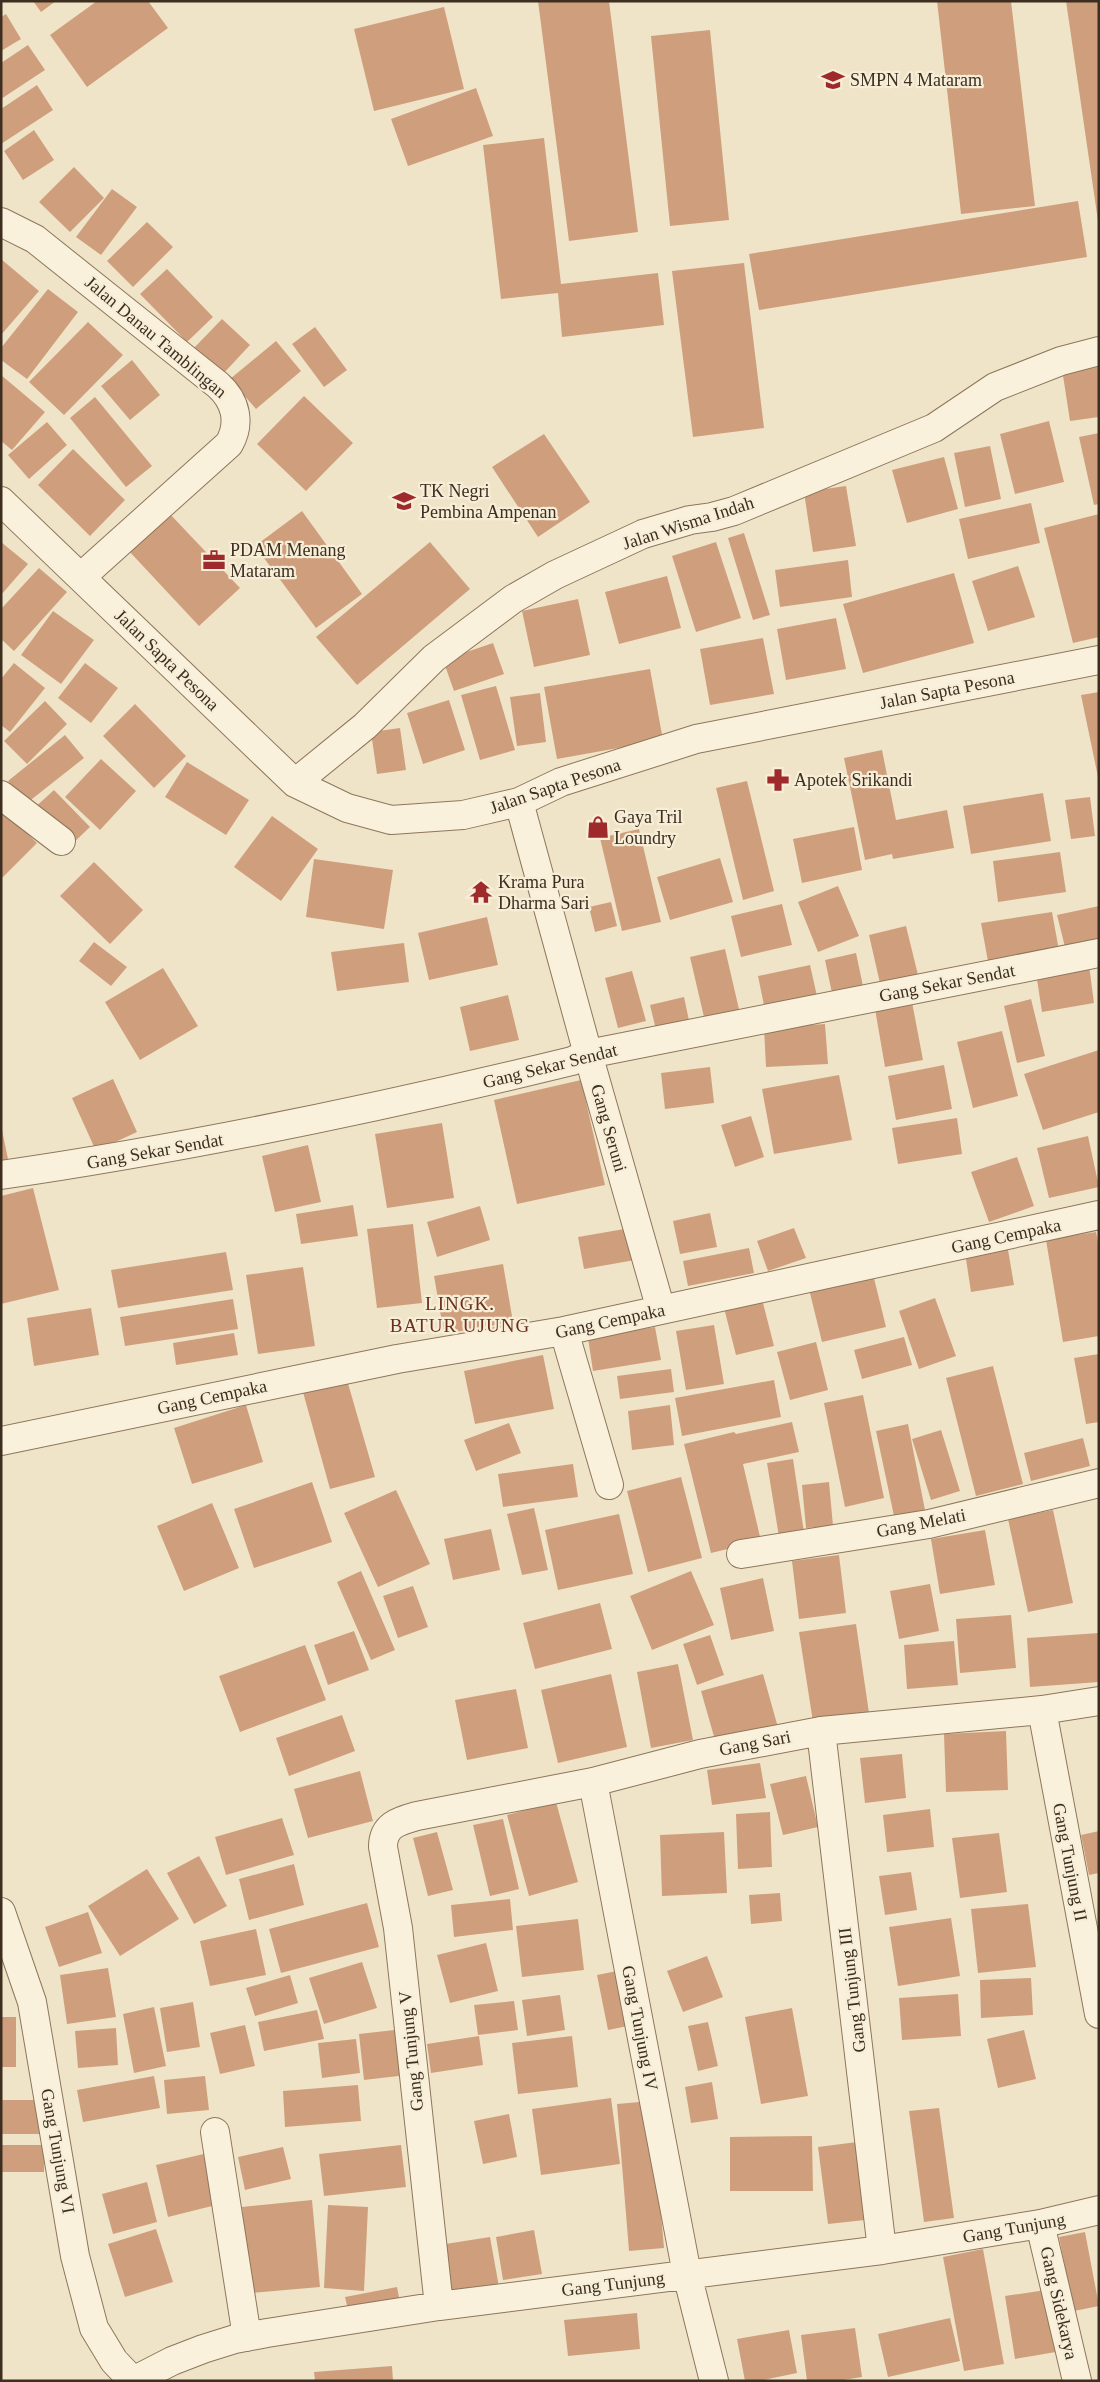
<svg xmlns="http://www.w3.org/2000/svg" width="1100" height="2382" viewBox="0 0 1100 2382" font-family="'Times New Roman',serif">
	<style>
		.building { fill: #cf9f7d }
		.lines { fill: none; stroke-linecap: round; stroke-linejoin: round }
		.minor-casing { stroke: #8d765c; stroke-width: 30 }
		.minor { stroke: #faf1dc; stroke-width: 28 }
		.labels { text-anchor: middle; stroke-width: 4.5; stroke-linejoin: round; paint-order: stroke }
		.poi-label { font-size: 18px; fill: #3d2e20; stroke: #f7eed8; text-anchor: start }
		.street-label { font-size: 18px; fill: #3d2e20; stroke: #f7eed8 }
		.neighbourhood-label { font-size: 19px; letter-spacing: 1px; fill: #6b2e1e; stroke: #f7eed8 }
	</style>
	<rect width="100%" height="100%" fill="#f0e4c8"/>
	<path class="building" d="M33 1H56L41 12Z
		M97 1H148L168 28 87 87 50 35Z
		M538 1H609L638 232 569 241Z
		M937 1H1011L1035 206 961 214Z
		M1066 1H1099V220L1098 221Z
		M444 7 464 89 374 111 354 29Z
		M6 14 21 39 1 51V17Z
		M710 30 729 220 670 226 651 36Z
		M28 45 45 70 1 99V63Z
		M37 85 53 110 1 144V109Z
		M476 88 493 136 408 166 391 119Z
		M34 130 54 160 23 180 4 151Z
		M544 138 561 284 658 273 664 325 562 337 558 293 501 299 483 145Z
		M74 167 104 198 70 232 39 202Z
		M112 189 137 207 101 255 76 237Z
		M1078 201 1087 257 759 310 749 254Z
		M147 222 173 247 133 287 107 261Z
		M1 259 39 291 1 335Z
		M744 263 764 428 693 437 672 271Z
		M167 269 213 317 187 342 140 294Z
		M48 289 78 312 27 379 1 360V348Z
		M222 319 250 345 222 375 193 349Z
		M88 322 123 355 64 415 29 382Z
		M315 327 347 370 324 387 292 344Z
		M276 341 301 371 256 409 230 379Z
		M132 360 160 395 130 420 101 386Z
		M1099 364V417L1070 421 1062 369Z
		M1 375 45 412 12 450 1 441Z
		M304 396 353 443 306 491 257 444Z
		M95 397 152 466 126 487 70 418Z
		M1049 421 1064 482 1015 494 1000 434Z
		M47 422 67 445 29 479 8 455Z
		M1099 433V504L1094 505 1079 437Z
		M544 434 590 502 538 537 492 467Z
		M990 446 1001 499 965 507 954 453Z
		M73 449 125 500 90 536 38 485Z
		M944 457 958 509 907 523 892 470Z
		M846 486 856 546 813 552 804 492Z
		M1031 503 1040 543 968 559 959 519Z
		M302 511 362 594 316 628 255 546Z
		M169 513 240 588 199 626 128 550Z
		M1099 514V637L1073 643 1044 528Z
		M744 533 770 615 753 620 728 538Z
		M1 542 28 564 1 595Z
		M430 542 470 589 357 685 316 637Z
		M716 542 741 618 696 632 672 556Z
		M848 560 852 597 780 607 775 570Z
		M1018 566 1035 617 988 631 972 581Z
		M39 568 67 592 14 651 1 639V609Z
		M954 573 974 643 863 673 843 604Z
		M667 576 681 628 619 644 605 592Z
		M578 599 590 655 534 667 522 611Z
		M53 611 94 640 61 684 21 655Z
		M836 618 846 669 786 680 777 629Z
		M763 638 774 694 710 705 700 649Z
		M493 643 504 674 454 691 443 660Z
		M14 663 45 688 10 732 1 725V679Z
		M85 663 118 688 91 723 58 698Z
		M650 669 663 740 557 759 544 687Z
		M496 686 515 750 480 760 461 695Z
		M1099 692V777H1098L1081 695Z
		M540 693 546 742 517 746 510 697Z
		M449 700 465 750 423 764 407 713Z
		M45 701 67 724 27 764 4 741Z
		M135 704 186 756 154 788 103 736Z
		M400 728 406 770 377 774 371 732Z
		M65 735 84 758 27 803 8 781Z
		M882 750 896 820 947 810 954 848 893 859 892 854 865 860 844 758Z
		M101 759 136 791 100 830 65 797Z
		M187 762 249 800 226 835 165 797Z
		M747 781 774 891 743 900 716 788Z
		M54 790 90 827 68 848 32 810Z
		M1043 793 1051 841 971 854 963 806Z
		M1090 797 1095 836 1071 839 1065 800Z
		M2 809 37 843 1 879V810Z
		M272 816 318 849 281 901 234 867Z
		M854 827 862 870 802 883 793 839Z
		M639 829 661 922 622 931 600 838Z
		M1060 852 1066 892 998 902 993 861Z
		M720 858 733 902 670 920 657 877Z
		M314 859 393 870 384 929 306 917Z
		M94 862 143 910 110 944 60 896Z
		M838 886 859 936 818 952 798 902Z
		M611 902 617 926 595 932 589 907Z
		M782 904 792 945 741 957 731 916Z
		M1099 906V948L1067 955 1057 915Z
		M1052 912 1060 956 989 967 981 923Z
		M487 917 498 965 429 980 418 933Z
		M906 926 920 983 882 992 869 935Z
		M94 942 127 967 111 986 79 961Z
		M404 943 409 982 337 991 331 952Z
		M725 949 742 1022 707 1030 690 957Z
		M856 953 863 986 832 993 825 960Z
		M810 965 819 1005 766 1015 758 976Z
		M1089 965 1094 1003 1042 1012 1036 973Z
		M163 968 198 1026 140 1060 105 1002Z
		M632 971 646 1021 618 1028 605 978Z
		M508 995 519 1040 470 1051 460 1007Z
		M684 997 691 1030 658 1038 650 1005Z
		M1031 999 1045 1056 1017 1063 1004 1006Z
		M912 1002 923 1060 885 1067 875 1009Z
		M825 1024 828 1064 766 1067 764 1028Z
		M1002 1031 1018 1096 973 1108 957 1042Z
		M1099 1050V1112L1043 1130 1024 1074Z
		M944 1065 952 1109 896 1120 888 1076Z
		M710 1067 714 1103 665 1109 661 1073Z
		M839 1075 852 1140 774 1154 762 1089Z
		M113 1079 137 1132 96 1151 72 1098Z
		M581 1080 605 1185 517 1204 494 1100Z
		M751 1116 764 1157 735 1167 721 1125Z
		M957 1118 962 1154 898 1164 892 1128Z
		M442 1123 454 1198 387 1208 375 1134Z
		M1 1125 9 1164 1 1165Z
		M1088 1136 1099 1187 1049 1198 1037 1148Z
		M308 1145 321 1202 275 1212 262 1156Z
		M1017 1157 1034 1206 989 1222 971 1172Z
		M33 1188 59 1290 1 1304V1196Z
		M353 1205 358 1236 301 1244 296 1214Z
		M480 1206 490 1240 437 1257 427 1222Z
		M710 1213 717 1247 680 1254 673 1221Z
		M413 1224 422 1303 377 1308 367 1229Z
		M630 1228 635 1260 584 1269 578 1237Z
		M794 1228 806 1258 768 1271 757 1241Z
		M1096 1232 1099 1247V1336L1063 1342 1046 1240Z
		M1006 1238 1014 1285 971 1292 964 1246Z
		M749 1248 754 1273 688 1286 683 1261Z
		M226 1252 233 1290 118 1308 111 1270Z
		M503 1264 513 1322 444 1334 434 1276Z
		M303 1267 315 1346 258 1354 246 1275Z
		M872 1270 886 1327 822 1342 808 1285Z
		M935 1298 956 1356 919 1369 899 1311Z
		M233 1299 238 1329 125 1346 120 1317Z
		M762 1299 774 1346 736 1355 724 1308Z
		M91 1308 99 1355 34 1366 27 1318Z
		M714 1325 724 1384 686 1390 676 1331Z
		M655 1327 661 1360 593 1371 588 1338Z
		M234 1333 238 1355 176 1365 173 1343Z
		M904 1337 912 1365 862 1379 854 1350Z
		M816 1342 828 1390 790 1400 777 1352Z
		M1099 1354V1422L1086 1424 1074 1358Z
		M543 1355 554 1409 475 1424 464 1371Z
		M993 1366 1023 1484 976 1496 946 1378Z
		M671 1369 674 1392 620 1399 617 1376Z
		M345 1373 375 1477 330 1489 301 1385Z
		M774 1380 781 1417 682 1436 675 1398Z
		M863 1395 884 1498 845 1507 824 1403Z
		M246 1405 263 1462 192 1484 174 1428Z
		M670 1405 674 1445 632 1450 628 1411Z
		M792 1422 799 1452 743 1464 761 1541 711 1553 684 1444 734 1432 736 1434Z
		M509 1423 521 1453 476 1471 464 1440Z
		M908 1424 925 1510 894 1516 876 1431Z
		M941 1430 960 1491 931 1500 912 1439Z
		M1083 1438 1090 1466 1031 1481 1024 1453Z
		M793 1459 805 1539 780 1543 767 1463Z
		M573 1464 578 1497 503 1507 498 1474Z
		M681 1477 702 1558 648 1572 627 1491Z
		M312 1482 332 1542 254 1568 234 1509Z
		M829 1482 833 1526 806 1528 802 1485Z
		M396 1490 430 1564 378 1587 344 1513Z
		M212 1503 239 1568 184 1591 157 1526Z
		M534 1508 548 1570 522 1575 507 1514Z
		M1053 1510 1073 1603 1028 1612 1008 1519Z
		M619 1514 633 1574 558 1590 545 1530Z
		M491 1529 500 1570 453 1580 444 1539Z
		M985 1530 995 1585 940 1594 931 1539Z
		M839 1555 846 1613 799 1619 792 1561Z
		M361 1571 395 1650 371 1660 337 1582Z
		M691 1571 714 1625 652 1650 630 1596Z
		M763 1578 774 1631 731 1640 720 1588Z
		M930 1584 939 1631 899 1639 890 1591Z
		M413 1586 428 1627 398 1638 383 1596Z
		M600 1603 612 1649 535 1669 523 1623Z
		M1011 1615 1016 1668 960 1673 956 1619Z
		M856 1624 869 1713 813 1722 799 1632Z
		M354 1631 369 1670 328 1685 314 1645Z
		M1099 1633V1682L1030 1687 1027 1638Z
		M710 1635 724 1675 697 1685 683 1644Z
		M954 1641 958 1685 907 1689 904 1645Z
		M305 1645 326 1700 240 1732 219 1676Z
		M678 1664 693 1740 651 1748 637 1672Z
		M611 1674 627 1747 558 1763 541 1690Z
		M763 1674 779 1731 717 1747 701 1691Z
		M516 1689 528 1748 467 1760 455 1700Z
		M342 1715 355 1751 289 1776 276 1738Z
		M1006 1731 1008 1790 946 1792 944 1734Z
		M902 1754 906 1798 865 1803 860 1758Z
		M760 1763 766 1798 712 1805 707 1770Z
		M360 1771 373 1821 308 1838 294 1789Z
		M806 1776 818 1827 783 1835 770 1784Z
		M556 1802 578 1882 529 1896 507 1815Z
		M930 1809 934 1847 887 1852 883 1815Z
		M770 1812 772 1867 738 1869 736 1814Z
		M282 1818 294 1855 226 1875 215 1837Z
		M503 1819 519 1889 490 1896 473 1825Z
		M1099 1831V1873L1089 1875 1081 1835Z
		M437 1832 453 1890 428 1896 413 1838Z
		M724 1832 727 1893 662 1896 660 1835Z
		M999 1833 1007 1892 960 1898 952 1838Z
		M199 1856 227 1906 194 1924 167 1873Z
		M294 1864 304 1905 249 1920 239 1879Z
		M147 1869 179 1919 120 1956 88 1906Z
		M911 1872 917 1910 885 1915 879 1876Z
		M780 1893 782 1921 751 1924 749 1895Z
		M510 1899 513 1930 454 1937 451 1905Z
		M367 1903 379 1947 281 1973 269 1929Z
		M1028 1904 1036 1967 978 1973 971 1909Z
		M88 1912 102 1953 59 1967 45 1927Z
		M951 1918 960 1976 898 1986 889 1927Z
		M578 1919 584 1970 522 1977 516 1926Z
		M256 1929 266 1975 210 1986 200 1941Z
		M486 1943 498 1991 450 2003 437 1955Z
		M707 1956 723 1997 683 2012 667 1971Z
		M362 1962 377 2008 324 2024 309 1978Z
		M108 1968 116 2017 67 2024 60 1975Z
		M622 1970 633 2025 608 2030 597 1975Z
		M290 1975 298 2003 255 2016 246 1988Z
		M1031 1978 1033 2015 981 2018 980 1980Z
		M958 1994 961 2036 902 2040 899 1998Z
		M560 1995 565 2030 527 2036 522 2000Z
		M514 2001 518 2030 478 2035 474 2005Z
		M193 2002 200 2047 167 2052 160 2008Z
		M154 2007 166 2066 134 2073 123 2014Z
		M792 2008 808 2096 761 2104 745 2017Z
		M317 2010 324 2039 264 2051 258 2022Z
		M1 2017H16V2067H1Z
		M708 2022 718 2066 698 2071 688 2026Z
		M245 2025 255 2066 220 2074 210 2033Z
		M116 2028 118 2065 78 2068 75 2031Z
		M403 2029 407 2075 364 2080 359 2034Z
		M1024 2030 1036 2079 998 2088 987 2039Z
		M479 2036 483 2065 431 2073 427 2044Z
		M572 2036 578 2087 518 2094 512 2043Z
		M356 2039 360 2073 322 2078 318 2043Z
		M154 2076 160 2108 83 2122 77 2090Z
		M205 2076 209 2110 167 2114 164 2080Z
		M712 2082 718 2119 691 2123 685 2087Z
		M358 2085 361 2121 285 2127 283 2091Z
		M611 2098 620 2164 541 2175 532 2109Z
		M1 2100H40V2134H1Z
		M651 2101 664 2248 629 2251 617 2104Z
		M939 2108 954 2218 924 2222 909 2111Z
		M509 2114 517 2157 483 2164 474 2121Z
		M812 2136 813 2191H730V2137Z
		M865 2141 874 2219 828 2224 818 2147Z
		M1 2145H44V2172H1Z
		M401 2145 406 2187 324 2196 319 2154Z
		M283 2147 291 2179 245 2190 238 2157Z
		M208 2153 220 2204 168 2217 156 2165Z
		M147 2182 157 2222 113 2234 102 2194Z
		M312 2200 320 2287 250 2293 242 2207Z
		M328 2205 368 2207 364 2291 324 2288Z
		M156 2229 173 2282 125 2297 108 2244Z
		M534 2230 542 2274 503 2280 496 2237Z
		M1085 2232 1099 2306 1074 2311 1059 2237Z
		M490 2237 499 2287 446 2295 439 2245Z
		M983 2249 1004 2364 964 2371 943 2257Z
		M397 2287 401 2308 350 2318 345 2297Z
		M1046 2290 1056 2352 1015 2359 1005 2296Z
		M637 2313 640 2349 568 2356 564 2320Z
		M950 2318 960 2361 888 2377 878 2334Z
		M855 2328 862 2377 837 2381H807L801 2335Z
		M789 2330 797 2373 758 2381H745L737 2339Z
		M392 2366 393 2381H315L314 2372Z"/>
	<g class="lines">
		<defs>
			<path id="minor" d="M1 222 35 239 218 385C236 401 241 423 229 444L81 577
				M1 501 295 783 347 808 391 820 463 815 519 802 561 782 696 739 1099 660
				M295 783 365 726 434 658 513 599 555 575 643 534 690 520 712 517 734 511 934 428 995 387 1061 361 1099 351
				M1 795 61 841
				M519 802 588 1054 661 1310
				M1 1175C194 1147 383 1107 572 1061L588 1054 1099 953
				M564 1331 609 1485
				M1 1441 397 1359 564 1331 1099 1215
				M741 1554 929 1524 1099 1483
				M1042 1710 1099 2014
				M821 1731 882 2250
				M593 1782 687 2274 714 2381
				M1 1912 32 2002 75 2256 94 2328 114 2361 133 2381
				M215 2132 247 2337
				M1040 2224 1077 2381
				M439 2306 398 1928 383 1847C383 1825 399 1821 417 1816L593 1782 700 1754 821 1731 1042 1710 1099 1701
				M133 2381 172 2361 203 2349 235 2339 267 2333 439 2306 882 2250 1040 2224 1099 2210"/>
		</defs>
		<use href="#minor" class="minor-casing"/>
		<use href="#minor" class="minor"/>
	</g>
	<defs>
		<symbol id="school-bare" viewBox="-9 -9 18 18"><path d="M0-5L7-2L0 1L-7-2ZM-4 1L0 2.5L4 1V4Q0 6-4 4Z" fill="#9e2a2b" stroke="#f7eed8" stroke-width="2.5" paint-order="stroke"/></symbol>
		<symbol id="office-bare" viewBox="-9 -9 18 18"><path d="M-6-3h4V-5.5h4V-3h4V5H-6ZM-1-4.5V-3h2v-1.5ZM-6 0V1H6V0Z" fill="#9e2a2b" stroke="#f7eed8" stroke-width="2.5" paint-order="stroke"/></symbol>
		<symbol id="pharmacy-bare" viewBox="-9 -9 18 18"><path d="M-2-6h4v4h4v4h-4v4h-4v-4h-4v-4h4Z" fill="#9e2a2b" stroke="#f7eed8" stroke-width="2.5" paint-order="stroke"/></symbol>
		<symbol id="shop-bare" viewBox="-9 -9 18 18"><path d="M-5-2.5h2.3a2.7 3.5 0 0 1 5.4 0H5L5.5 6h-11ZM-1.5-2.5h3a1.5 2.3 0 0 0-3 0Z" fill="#9e2a2b" stroke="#f7eed8" stroke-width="2.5" paint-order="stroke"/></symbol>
		<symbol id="temple-bare" viewBox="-9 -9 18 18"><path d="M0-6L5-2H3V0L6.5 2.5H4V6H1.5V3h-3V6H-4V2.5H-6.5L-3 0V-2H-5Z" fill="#9e2a2b" stroke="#f7eed8" stroke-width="2.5" paint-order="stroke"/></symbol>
	</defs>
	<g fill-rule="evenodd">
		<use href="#school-bare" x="817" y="64" width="32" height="32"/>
		<use href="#school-bare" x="388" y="485" width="32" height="32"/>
		<use href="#office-bare" x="198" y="544" width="32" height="32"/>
		<use href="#pharmacy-bare" x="762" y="764" width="32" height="32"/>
		<use href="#shop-bare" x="582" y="811" width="32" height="32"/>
		<use href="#temple-bare" x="465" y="876" width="32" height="32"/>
	</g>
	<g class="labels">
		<g class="poi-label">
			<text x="850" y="86">SMPN 4 Mataram</text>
			<text x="420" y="497">TK Negri<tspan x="420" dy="21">Pembina Ampenan</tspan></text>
			<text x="230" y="556">PDAM Menang<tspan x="230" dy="21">Mataram</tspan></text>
			<text x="794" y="786">Apotek Srikandi</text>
			<text x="614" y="823">Gaya Tril<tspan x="614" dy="21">Loundry</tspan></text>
			<text x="498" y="888">Krama Pura<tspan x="498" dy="21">Dharma Sari</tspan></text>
		</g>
		<g class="street-label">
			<text transform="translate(156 337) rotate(40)" y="6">Jalan Danau Tamblingan</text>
			<text transform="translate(688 523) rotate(-18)" y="6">Jalan Wisma Indah</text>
			<text transform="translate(167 660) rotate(44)" y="6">Jalan Sapta Pesona</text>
			<text transform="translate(947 690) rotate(-11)" y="6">Jalan Sapta Pesona</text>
			<text transform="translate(555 786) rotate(-19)" y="6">Jalan Sapta Pesona</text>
			<text transform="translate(947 983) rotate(-11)" y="6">Gang Sekar Sendat</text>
			<text transform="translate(550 1066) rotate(-14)" y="6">Gang Sekar Sendat</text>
			<text transform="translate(609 1128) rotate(74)" y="6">Gang Seruni</text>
			<text transform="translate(155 1151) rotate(-10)" y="6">Gang Sekar Sendat</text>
			<text transform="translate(1006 1236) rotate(-12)" y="6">Gang Cempaka</text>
			<text transform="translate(610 1321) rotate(-12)" y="6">Gang Cempaka</text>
			<text transform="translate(212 1397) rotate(-12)" y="6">Gang Cempaka</text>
			<text transform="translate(921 1523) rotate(-11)" y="6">Gang Melati</text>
			<text transform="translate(755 1743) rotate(-11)" y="6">Gang Sari</text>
			<text transform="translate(1070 1862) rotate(79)" y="6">Gang Tunjung II</text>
			<text transform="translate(852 1990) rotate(-97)" y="6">Gang Tunjung III</text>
			<text transform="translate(640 2028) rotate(79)" y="6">Gang Tunjung IV</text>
			<text transform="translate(411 2051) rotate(-96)" y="6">Gang Tunjung V</text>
			<text transform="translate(58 2151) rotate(80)" y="6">Gang Tunjung VI</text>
			<text transform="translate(1014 2228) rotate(-10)" y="6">Gang Tunjung</text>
			<text transform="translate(613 2284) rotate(-7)" y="6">Gang Tunjung</text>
			<text transform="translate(1059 2303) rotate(77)" y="6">Gang Sidekarya</text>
		</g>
		<g class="neighbourhood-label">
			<text x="460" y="1310">LINGK.<tspan x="460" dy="22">BATUR UJUNG</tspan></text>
		</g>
	</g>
	<rect width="1100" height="2382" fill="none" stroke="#3d2e20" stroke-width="5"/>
</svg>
